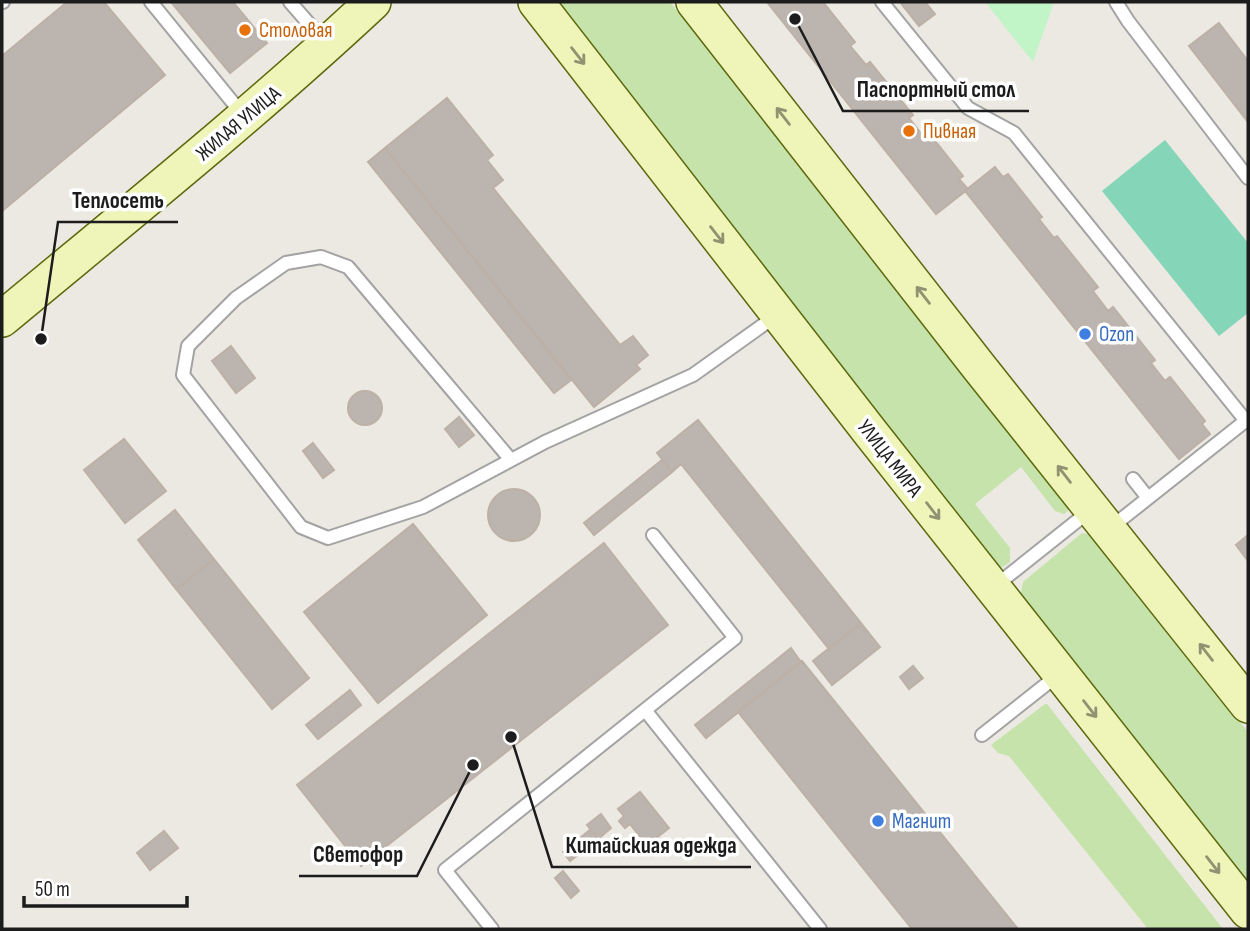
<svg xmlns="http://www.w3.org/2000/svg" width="1250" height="931" viewBox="0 0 1250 931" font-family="'Sofia Sans Condensed',sans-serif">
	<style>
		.grass { fill: #c5e3ab }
		.park { fill: #c1f4c7 }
		.pitch { fill: #85d6b9 }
		.building { fill: #bcb5af; stroke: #bdb0a6; stroke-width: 2 }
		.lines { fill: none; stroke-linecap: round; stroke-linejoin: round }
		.lane-casing { stroke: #a3a3a3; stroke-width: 16 }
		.secondary-casing { stroke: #5d690d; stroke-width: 38 }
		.lane { stroke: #fff; stroke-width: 12 }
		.secondary { stroke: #eff4b9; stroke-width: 35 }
		.oneway { stroke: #909372 }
		.food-dot { fill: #e8710a; stroke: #fff; stroke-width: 2.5 }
		.shop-dot { fill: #3f7fe0; stroke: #fff; stroke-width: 2.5 }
		.labels { text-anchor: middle; stroke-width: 7; stroke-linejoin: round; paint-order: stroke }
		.food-label { font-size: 21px; fill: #c56008; stroke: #fff; text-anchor: start }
		.street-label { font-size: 21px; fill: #1c1c1c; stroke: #fff }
		.shop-label { font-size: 21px; fill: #366cbe; stroke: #fff; text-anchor: start }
		.leader { fill: none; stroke: #1c1c1c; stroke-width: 2.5 }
		.callout-dot { fill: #1c1c1c; stroke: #fff; stroke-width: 2.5 }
		.callout-label { font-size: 23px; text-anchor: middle; font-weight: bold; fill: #1c1c1c; stroke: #fff; stroke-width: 7; stroke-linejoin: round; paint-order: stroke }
	</style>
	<rect width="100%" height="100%" fill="#ece9e2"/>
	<path class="grass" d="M551 2H670L1068 502V511L1064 514 1055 511 1021 467 975 504 1010 548V562L998 570Z
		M1082 533 1093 535 1248 732V889L1020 598 1023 582Z
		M1045 704H1047L1223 929H1148L1009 756 998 753 991 745Z"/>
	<path class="park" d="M985 2H1054L1033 62Z"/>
	<path class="pitch" d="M1165 140 1248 243V313L1219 336 1102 191Z"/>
	<path class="building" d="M67 2H104L165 75 2 211V56Z
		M171 2H233L267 43 230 73Z
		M767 2H823L855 42 850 46 866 65 870 62 913 115 909 118 923 136 928 132 963 176 959 179 968 189 936 214Z
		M900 2H925L935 14 919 26Z
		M1219 23 1248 61V122L1189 46Z
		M447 98 493 155 487 160 503 180 493 188 620 345 633 336 648 355 636 365 640 369 594 407 385 148Z
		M385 148 571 380 554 393 368 162Z
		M995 167 1003 177 1008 174 1042 217 1039 219 1054 238 1057 236 1098 287 1093 291 1108 311 1113 307 1155 360 1151 363 1165 381 1170 377 1205 421 1202 424 1210 434 1179 459 965 191Z
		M231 346 255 378 236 393 212 361Z
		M348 408a17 17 0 1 1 34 0a17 17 0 1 1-34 0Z
		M459 417 474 435 459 447 445 429Z
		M698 420 861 623 829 649 681 464 672 472 657 453Z
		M124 439 166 491 125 523 84 470Z
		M313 443 334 470 323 478 303 451Z
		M662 460 672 472 594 535 584 523Z
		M488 515a26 26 0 1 1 52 0a26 26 0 1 1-52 0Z
		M175 510 214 559 176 589 138 540Z
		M413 524 487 615 378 703 304 612Z
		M1248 535V561L1236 545Z
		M604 543 668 625 361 866 297 785Z
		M214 559 309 678 272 709 176 589Z
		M861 623 880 647 832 685 813 661Z
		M791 648 801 662 706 738 695 725Z
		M802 661 1018 929H912L738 712Z
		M913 666 923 678 909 689 900 677Z
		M350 690 361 705 318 739 306 725Z
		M640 792 669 828 647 845 630 824 625 828 619 821 624 816 618 809Z
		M601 814 611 828 598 839 587 825Z
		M591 829 598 839 570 861 563 852Z
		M164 831 178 848 150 870 137 853Z
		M563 871 579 891 571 898 555 878Z"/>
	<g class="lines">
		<defs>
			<path id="lane" d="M2 2H3
				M151 2 243 115
				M290 2 325 42
				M882 2 968 108 1014 133 1246 421
				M1116 2 1128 21 1248 178
				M511 460 348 267 321 257 286 263 236 298 188 346 183 375 301 527 328 538 423 507 545 442 693 375 777 315
				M1133 479 1148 498
				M1109 529 1248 419
				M653 535 735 638 645 710 820 929
				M994 587 1092 509
				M982 735 1058 675
				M492 929 445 870 645 710"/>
			<path id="secondary" d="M536 2 870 432 1248 911
				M694 2 979 367 1248 705
				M2 319C127 215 254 113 373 2"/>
		</defs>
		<use href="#lane" class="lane-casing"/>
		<use href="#secondary" class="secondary-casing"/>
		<use href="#lane" class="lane"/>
		<use href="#secondary" class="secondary"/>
	</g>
	<defs><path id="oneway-shaft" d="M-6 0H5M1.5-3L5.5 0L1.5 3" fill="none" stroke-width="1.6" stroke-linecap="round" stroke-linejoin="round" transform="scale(1.75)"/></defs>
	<g class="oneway">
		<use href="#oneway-shaft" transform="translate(578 56) rotate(52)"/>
		<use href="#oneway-shaft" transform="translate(783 116) rotate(-128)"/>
		<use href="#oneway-shaft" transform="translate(717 235) rotate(52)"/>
		<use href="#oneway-shaft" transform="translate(923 295) rotate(-128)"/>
		<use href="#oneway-shaft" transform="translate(1064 474) rotate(-128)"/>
		<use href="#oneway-shaft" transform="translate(933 511) rotate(52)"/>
		<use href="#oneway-shaft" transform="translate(1206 652) rotate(-128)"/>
		<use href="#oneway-shaft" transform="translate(1090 709) rotate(52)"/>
		<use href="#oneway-shaft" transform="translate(1213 865) rotate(52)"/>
	</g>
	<g class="food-dot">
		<circle cx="245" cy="30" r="7"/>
		<circle cx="909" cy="131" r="7"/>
	</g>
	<g class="shop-dot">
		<circle cx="1085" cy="334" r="7"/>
		<circle cx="878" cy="821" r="7"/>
	</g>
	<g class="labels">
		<g class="food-label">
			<text x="259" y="37">Столовая</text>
			<text x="923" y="138">Пивная</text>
		</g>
		<g class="street-label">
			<text transform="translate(238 123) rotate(-40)" y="7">ЖИЛАЯ УЛИЦА</text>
			<text transform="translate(890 458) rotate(52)" y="7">УЛИЦА МИРА</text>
		</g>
		<g class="shop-label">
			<text x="1099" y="341">Ozon</text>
			<text x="892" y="828">Магнит</text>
		</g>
	</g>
	<path class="leader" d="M795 19L843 111H1029M41 339L58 222H178M511 737L552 867H751M473 765L417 876H299"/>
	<g class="callout-dot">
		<circle cx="795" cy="19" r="7"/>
		<circle cx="41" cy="339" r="7"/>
		<circle cx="511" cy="737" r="7"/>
		<circle cx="473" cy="765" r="7"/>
	</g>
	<g class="callout-label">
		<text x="936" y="97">Паспортный стол</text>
		<text x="118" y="208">Теплосеть</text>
		<text x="651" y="853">Китайскиая одежда</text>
		<text x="358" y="862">Светофор</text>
	</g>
	<rect width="1250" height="931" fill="none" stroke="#1c1c1c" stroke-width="7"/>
	<path d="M24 896v10h163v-10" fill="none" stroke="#1c1c1c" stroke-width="3.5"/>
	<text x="35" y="896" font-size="21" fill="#1c1c1c" stroke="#ffffff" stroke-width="5" paint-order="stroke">50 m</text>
</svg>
